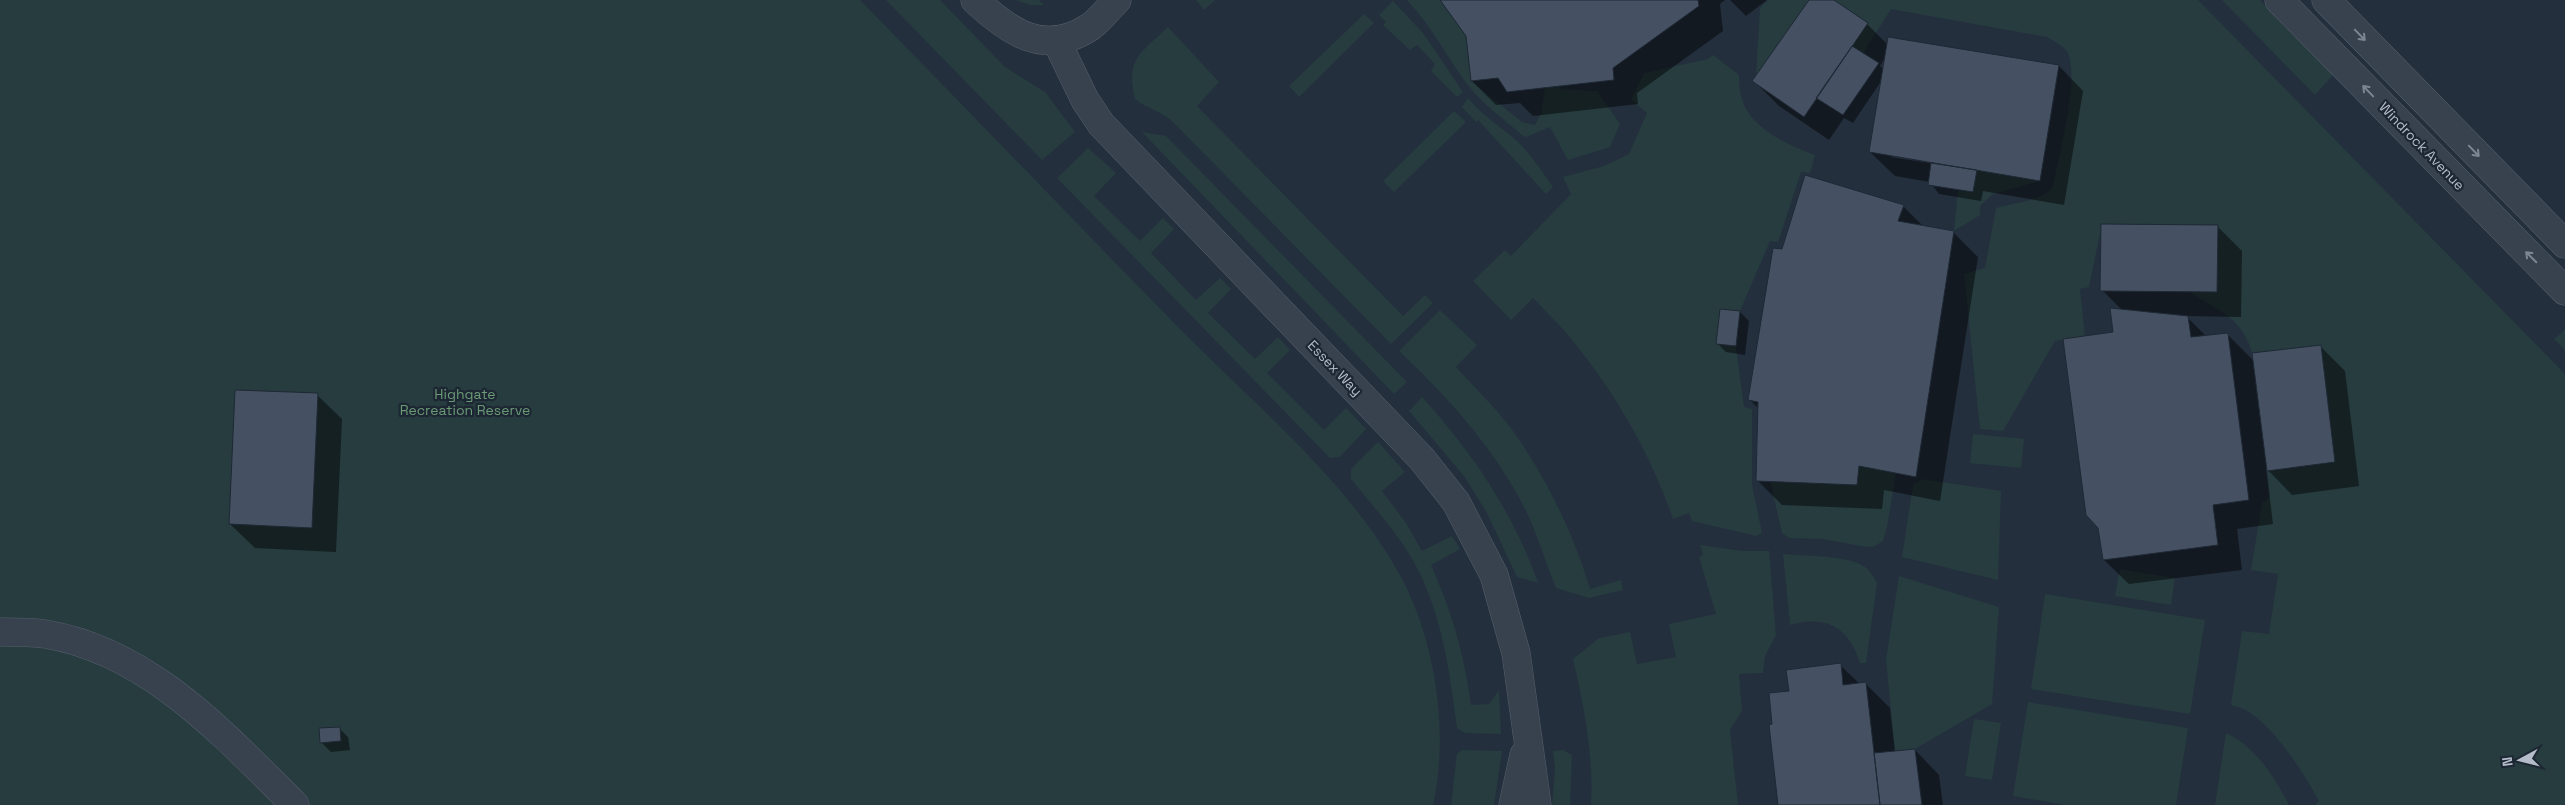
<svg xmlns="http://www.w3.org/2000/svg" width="2565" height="805" viewBox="0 0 2565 805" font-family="'Space Grotesk',sans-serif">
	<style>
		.green { fill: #263c3f }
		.shadow { fill: #0007; fill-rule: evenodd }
		.building { fill: #455162; stroke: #1f2835 }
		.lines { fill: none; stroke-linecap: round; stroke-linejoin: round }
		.minor-casing { stroke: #565f6c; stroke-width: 29 }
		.minor { stroke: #38414e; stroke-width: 28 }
		.oneway { stroke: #7c8592 }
		.labels { text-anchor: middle; stroke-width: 4.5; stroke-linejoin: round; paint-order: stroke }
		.street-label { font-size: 14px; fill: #b4bcc9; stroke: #1d2633 }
		.park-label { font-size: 14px; fill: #6b9a76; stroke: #1d2633 }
	</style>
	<rect width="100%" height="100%" fill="#242f3e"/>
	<path class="green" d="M0 0H860C967 109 1073 220 1180 329 1256 406 1351 483 1402 579 1436 643 1449 734 1433 805H0Z
		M886 0H940L1005 67 1045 92 1075 132 1042 160Z
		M1015 0H1039L1044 5H1030Z
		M1196 0H1215L1204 10Z
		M1407 0H1440L1466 36 1471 81 1522 122 1535 125 1541 114 1545 87 1559 86 1561 89 1597 91 1620 124 1610 147 1568 160 1550 127 1526 137 1523 136C1503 118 1483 105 1467 84 1446 56 1431 25 1407 0Z
		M1768 0H1809L1756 76 1760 8Z
		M1834 0H2198L2565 374V805H2315L2319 801C2304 773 2276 730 2249 712 2244 708 2237 707 2231 705L2242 631 2269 634 2278 574 2251 570 2262 503 2270 496 2267 471 2335 462 2321 345 2252 353C2243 318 2218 311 2190 292H2217L2218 225 2102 224 2089 287 2080 289 2085 336 2055 341 2003 431 1980 429 1964 274 1985 268 1996 208C2013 203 2044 201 2053 186 2058 159 2082 70 2066 50 2061 44 2053 41 2047 37L1891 9 1863 53 1852 46 1868 23Z
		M2222 0H2260L2333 75 2315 95Z
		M1393 1 1423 33 1463 92 1457 97 1431 71 1435 64 1417 45 1410 50 1383 25 1386 22 1379 15Z
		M1364 14 1374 23 1299 97 1289 86Z
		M1168 27 1219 82 1197 106 1403 316 1425 295 1433 303 1391 344 1173 122C1162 111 1147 109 1135 99 1125 58 1141 53 1168 27Z
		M1713 55 1739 75C1739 82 1739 89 1741 95 1747 127 1788 145 1815 155L1810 173 1801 172 1778 242 1770 241 1740 311 1720 309 1716 344 1736 346 1744 407 1752 409V485L1762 533 1756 536 1692 521 1689 513 1673 519C1650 452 1612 387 1567 334 1556 321 1544 310 1533 298L1511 320 1473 281 1505 250 1511 256 1571 194 1563 177 1604 166 1629 154 1647 113 1631 99 1644 73 1708 59Z
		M1468 98C1483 117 1504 128 1520 144 1533 157 1543 173 1553 187L1546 194 1478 120 1476 122 1462 107Z
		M1454 111 1466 122 1394 192 1383 181Z
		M1142 132 1166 136 1407 382 1394 394Z
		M1088 148 1116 173 1094 196 1140 241 1163 218 1174 229 1151 253 1196 300 1220 278 1231 289 1208 313 1255 359 1278 337 1290 350 1267 373 1324 430 1346 408 1366 429 1340 457 1330 458 1057 178Z
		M1977 170 2040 181 1993 194 1980 206V215L1954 231 1958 190 1973 192Z
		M1440 310 1477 345 1456 367C1474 387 1494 406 1510 427 1544 473 1574 534 1590 589L1621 580 1623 590 1589 598 1556 588C1546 563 1538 537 1527 513 1496 450 1449 398 1399 351Z
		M2565 329V350L2554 339Z
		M1422 397C1472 452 1513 512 1538 583L1517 577 1487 513 1464 476 1409 411Z
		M1973 434 2024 439 2021 468 1970 463Z
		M1378 442 1405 472 1382 491 1406 523 1422 551 1452 536 1460 549 1431 565C1452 613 1464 653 1471 705L1489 704 1499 690 1501 734 1465 733 1457 728C1448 661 1440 595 1399 539 1384 518 1367 499 1351 479V469Z
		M1859 466 1896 473 1887 527 1883 541 1873 547 1861 546 1823 539 1789 538 1782 533 1770 481 1857 485Z
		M1922 479 2001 491 1998 580 1902 557 1913 485Z
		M1700 545 1742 551H1769L1776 635 1765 656 1763 673 1739 674 1742 711 1730 730 1738 805H1591C1594 757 1584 706 1573 659L1599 638 1630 632 1637 664 1676 657 1669 624 1716 614 1699 557 1703 555Z
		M1783 554C1805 556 1848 555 1865 567 1870 570 1874 578 1877 583L1866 663H1860C1849 627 1826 615 1790 625Z
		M2120 569 2175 578 2171 605 2115 596Z
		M1899 576 1999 607 1992 704 1915 749 1895 751 1886 660Z
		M2045 594 2205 620 2190 714 2031 689Z
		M2028 702 2188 728 2176 805H2065L2013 796Z
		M1974 719 2001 723 1992 780 1965 776Z
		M2226 733C2256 747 2274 776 2289 805H2215Z
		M1462 750 1502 751 1494 805H1451L1457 754Z
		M1563 750 1572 755 1570 805H1552L1555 770 1553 751Z"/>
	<path class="shadow" d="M1442 0H1725L1720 4 1723 31 1637 93 1638 104 1533 116 1520 103 1496 105 1472 81 1467 35Z
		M1730 0H1767L1746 16Z
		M1810 0H1832L1867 24 1888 45 2059 66 2083 91 2064 205 1983 191 1981 201 1939 194 1930 182 1895 176 1870 152 1882 80 1853 123 1844 118 1829 140 1779 106 1754 81ZM1885 58 1884 69 1880 66ZM1892 155 1954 165V167L1891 157Z
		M1903 206 1924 227 1953 232 1978 257 1940 501 1884 490 1882 509 1782 505 1757 480 1759 409 1750 400 1782 250Z
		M2217 226 2242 251 2241 317 2186 316 2207 337 2228 335 2254 361 2320 346 2345 371 2359 486 2292 495 2266 468 2273 524 2237 529 2242 570 2129 584 2104 560 2114 333 2122 310 2102 290Z
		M1740 312 1749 321 1745 355 1726 352 1717 343Z
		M317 395 342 419 336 552 255 548 230 524Z
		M1840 665 1860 684 1865 683 1890 708 1895 752 1915 750 1939 775 1943 805H1779L1773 726 1790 692Z
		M339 728 348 737 350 750 331 752 322 743Z"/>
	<path class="building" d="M1440 0H1698L1699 6 1613 68 1614 80 1507 92 1498 78 1471 81 1466 36Z
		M1809 0H1834L1868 23 1804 117 1752 81Z
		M1888 37 2059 65 2040 181 1869 152Z
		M1852 46 1879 63 1843 115 1816 98Z
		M1931 163 1977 170 1973 192 1928 185Z
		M1805 175 1904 205 1898 221 1954 231 1916 477 1859 466 1857 485 1756 481 1758 402 1748 400 1773 248 1782 249Z
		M2101 224 2218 225 2217 292 2100 291Z
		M2110 308 2188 316 2191 337 2228 333 2249 500 2213 505 2218 545 2103 560 2098 528 2086 515 2063 339 2113 332Z
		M1720 309 1740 311 1736 346 1716 344Z
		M2321 345 2335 462 2267 471 2252 353Z
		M235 390 318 393 312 528 229 524Z
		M1841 663 1843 685 1866 682 1880 805H1778L1769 725 1772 724 1769 693 1789 691 1786 670Z
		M340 727 341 741 320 743 319 728Z
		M1915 749 1922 805H1880L1874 753Z"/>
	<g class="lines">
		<defs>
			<path id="minor" d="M975 0C1009 32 1044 57 1090 27 1100 20 1108 9 1117 0
				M2279 0 2565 291
				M2326 0 2565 244
				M1056 40 1085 100 1101 124 1422 459 1456 502 1494 575 1516 653 1537 805
				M0 632C15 632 31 632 45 634 149 651 224 735 295 805
				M1513 805 1524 755"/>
		</defs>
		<use href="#minor" class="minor-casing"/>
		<use href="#minor" class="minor"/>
	</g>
	<defs><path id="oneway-shaft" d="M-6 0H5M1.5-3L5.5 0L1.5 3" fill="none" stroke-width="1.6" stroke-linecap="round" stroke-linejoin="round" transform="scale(1.25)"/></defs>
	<g class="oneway">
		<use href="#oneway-shaft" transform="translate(2360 35) rotate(46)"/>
		<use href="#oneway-shaft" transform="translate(2368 91) rotate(-134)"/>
		<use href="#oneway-shaft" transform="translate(2474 151) rotate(46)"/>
		<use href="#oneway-shaft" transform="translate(2531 257) rotate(-135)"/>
	</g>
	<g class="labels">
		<g class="street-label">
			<text transform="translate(2422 146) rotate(46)" y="5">Windrock Avenue</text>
			<text transform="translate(1335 368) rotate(46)" y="5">Essex Way</text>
		</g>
		<g class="park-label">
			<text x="465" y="399">Highgate<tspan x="465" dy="16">Recreation Reserve</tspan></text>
		</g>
	</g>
	<g transform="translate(2520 760) rotate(263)" stroke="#1d2633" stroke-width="4" paint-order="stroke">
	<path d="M0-4L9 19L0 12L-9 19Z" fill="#b4bcc9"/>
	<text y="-8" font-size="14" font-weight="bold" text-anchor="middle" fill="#b4bcc9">N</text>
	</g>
</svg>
